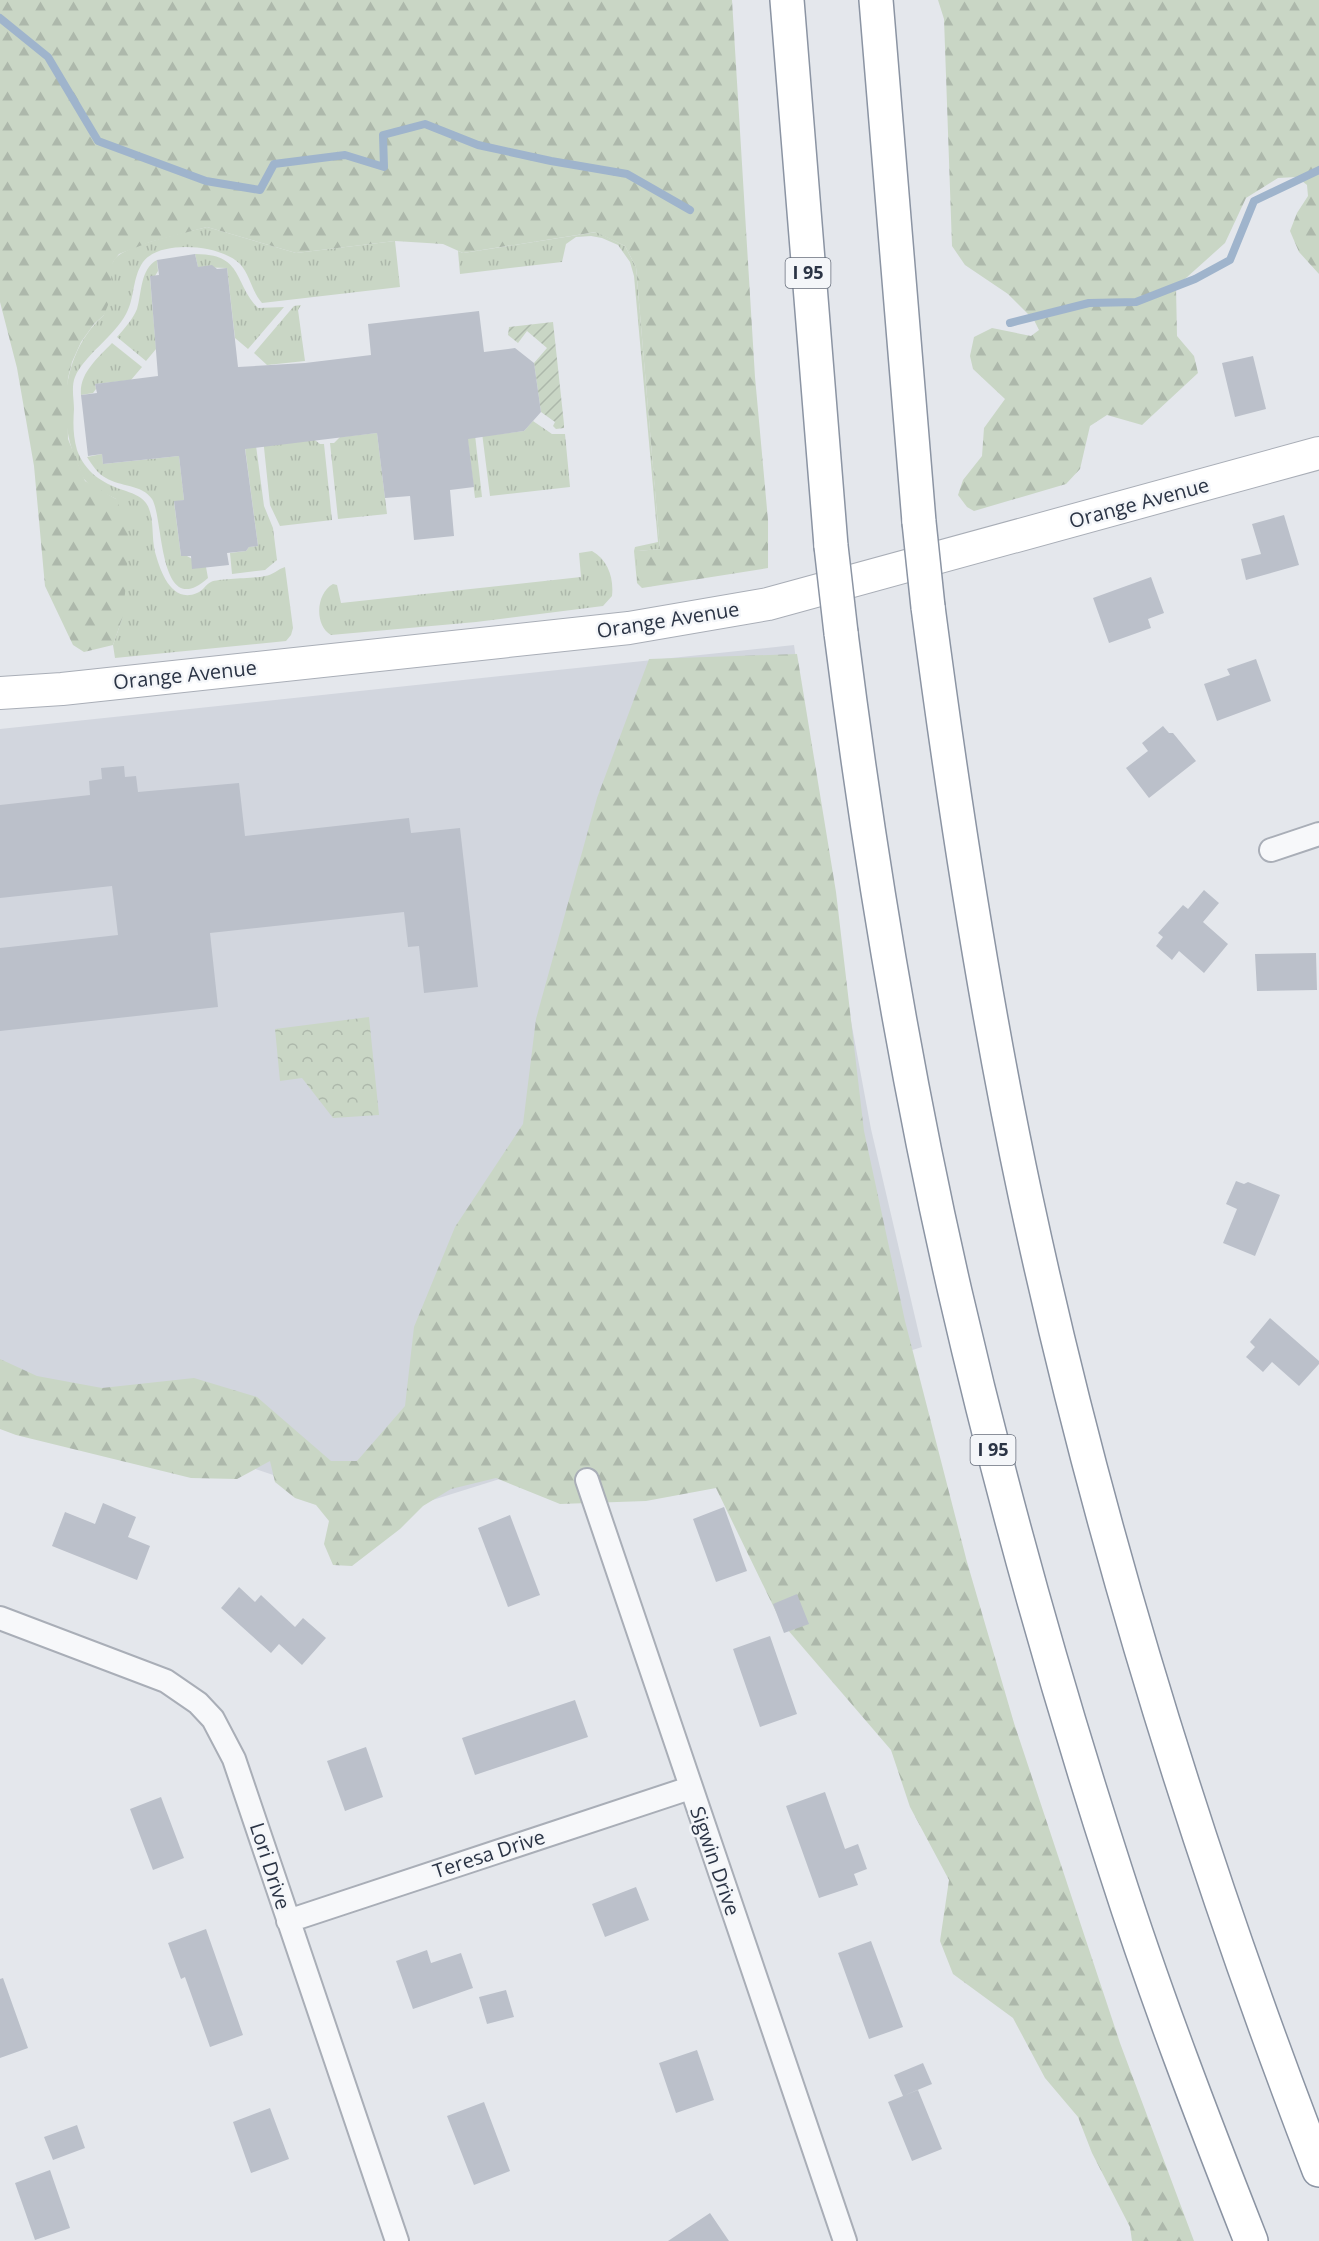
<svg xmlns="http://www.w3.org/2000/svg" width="1319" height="2241" viewBox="0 0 1319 2241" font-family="'Open Sans',sans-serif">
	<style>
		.built { fill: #d2d6de }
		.grass { fill: url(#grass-tufts) }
		.forest { fill: url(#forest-firs) }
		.park { fill: url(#park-crowns) }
		.garden { fill: url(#garden-furrows) }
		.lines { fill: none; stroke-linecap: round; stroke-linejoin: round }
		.stream { stroke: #9fb4cc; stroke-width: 8 }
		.building { fill: #bbc0ca }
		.minor-casing { stroke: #a9aeb7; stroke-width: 26 }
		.secondary-casing { stroke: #a9aeb7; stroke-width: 34 }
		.motorway-casing { stroke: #8b94a3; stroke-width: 36 }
		.minor { stroke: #f7f8fa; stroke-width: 22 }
		.secondary { stroke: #fff; stroke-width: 32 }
		.motorway { stroke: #fff; stroke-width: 33 }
		.motorway-bridge-casing { stroke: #8b94a3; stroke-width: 36; stroke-linecap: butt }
		.motorway-bridge { stroke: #fff; stroke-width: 33 }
		.labels { text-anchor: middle; stroke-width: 5; stroke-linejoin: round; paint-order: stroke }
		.shield { fill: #f4f6f9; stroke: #676e7b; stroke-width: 1.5 }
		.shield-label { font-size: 18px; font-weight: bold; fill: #2b3445 }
		.street-label { font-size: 20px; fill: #2b3445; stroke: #f4f6f9 }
	</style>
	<defs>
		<pattern id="grass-tufts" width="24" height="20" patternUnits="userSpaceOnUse" patternTransform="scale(1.5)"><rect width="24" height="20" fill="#c9d6c5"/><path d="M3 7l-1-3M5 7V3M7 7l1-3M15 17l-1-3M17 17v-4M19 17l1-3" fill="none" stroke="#adb8ab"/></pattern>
		<pattern id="forest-firs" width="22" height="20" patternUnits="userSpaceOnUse" patternTransform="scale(1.5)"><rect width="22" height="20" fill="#c9d6c5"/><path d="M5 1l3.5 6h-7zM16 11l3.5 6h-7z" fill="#adb8ab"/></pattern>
		<pattern id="park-crowns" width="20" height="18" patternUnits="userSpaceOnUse" patternTransform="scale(1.5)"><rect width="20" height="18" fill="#c9d6c5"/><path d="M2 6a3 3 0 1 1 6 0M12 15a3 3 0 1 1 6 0" fill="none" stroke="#adb8ab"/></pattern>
		<pattern id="garden-furrows" width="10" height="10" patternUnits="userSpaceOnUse" patternTransform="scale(1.5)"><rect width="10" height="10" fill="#c9d6c5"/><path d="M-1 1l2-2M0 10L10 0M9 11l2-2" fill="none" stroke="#adb8ab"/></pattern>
	</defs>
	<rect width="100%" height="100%" fill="#e4e7ec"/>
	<path class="built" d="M794 645 832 919 871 1129 922 1347 388 1514 0 1382V729Z"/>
	<path class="grass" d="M207 227 296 253 395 241 400 287 262 303C252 292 250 275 240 264 222 245 160 239 143 262 132 278 135 298 126 314 115 335 83 357 75 377 71 387 74 399 74 409 73 423 73 436 77 450 85 472 102 483 123 490 131 493 140 495 146 503 155 516 151 536 155 552 160 570 171 604 197 593 203 591 206 584 211 582 220 578 253 579 265 576 273 575 278 569 285 567L293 628 291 635 286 641 115 658 113 645 122 619 116 499C107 494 91 488 85 480 81 476 80 468 77 463 56 415 63 351 104 315 106 301 107 271 114 260 123 245 188 232 207 227Z
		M597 232 625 246 636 267 660 549 637 551V583L634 551 635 547 658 542 634 276 630 262 618 245 602 238 591 236 576 237 566 244 562 262 460 274 458 251 463 253Z
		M195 254C244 254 233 282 258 308L284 307 248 349 235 338 227 268 198 267Z
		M157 260 158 271 155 276 150 277 156 349 146 361 117 337C124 329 133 319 137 309 142 293 140 269 157 260Z
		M301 305 298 310 305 361 267 365 254 353 294 306Z
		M112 343 142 367 131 380 95 384 96 389 93 393 81 395C79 373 98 358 112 343Z
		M533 421 552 434H565L570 487 490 496 481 425 491 435 524 431Z
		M466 426H474L482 497 475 498Z
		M377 433 387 514 338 519 330 443H334L340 437Z
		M311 437 320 444H324L332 520 280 526 270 505 263 438Z
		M255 438 264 506 273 528 277 560 265 570 232 574 230 553 246 551 249 547 258 546 244 440Z
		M102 454 103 464 179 456 184 500 174 502 181 556H187L206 567 208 578C158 623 164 518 152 499 142 484 120 487 106 478 98 474 92 465 87 457Z
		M592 551C608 560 614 578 612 596L603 606 476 622 331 635C314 625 316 593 333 584L337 585 341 603 581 577 579 553Z"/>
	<path class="forest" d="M0 0H732L755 377 768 520V568L642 588 637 583V551L660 549 636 267 625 246 596 232 463 253 443 244 395 241 296 253 207 227 150 242 119 254 113 262 108 305 104 315 94 324 81 342 72 362 68 378 67 398 68 439 85 481 116 499 128 526 127 576 122 619 113 645 84 652 73 645 45 586 34 466 17 368 0 302Z
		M938 0H1319V274L1299 252 1290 231 1297 213 1308 196 1307 185 1297 177 1278 178 1246 198 1225 243 1176 287 1177 336 1194 356 1198 373 1142 425 1107 415 1090 426 1080 469 1066 484 974 511 967 507 958 495 963 480 982 456 984 428 1005 399 973 369 970 356 974 337 992 328 1031 336 1039 330 1034 320 1008 294 965 265 952 246 944 19Z
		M797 654 836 892 864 1131 905 1321 967 1562 1014 1723 1120 2043 1194 2241H1132L1130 2227 1092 2153 1078 2117 1045 2078 1013 2018 953 1974 940 1941 949 1880 910 1807 891 1750 781 1622 716 1488 646 1501 560 1504 496 1478 451 1489 423 1506 400 1529 352 1566 333 1565 324 1544 329 1521 316 1505 295 1498 275 1482 270 1461 237 1479 191 1478 16 1435 0 1429V1359L37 1376 102 1388 194 1378 257 1397 331 1461H357L405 1406 414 1327 455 1227 523 1124 536 1019 597 798 649 659Z"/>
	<path class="park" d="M369 1017 379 1115 333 1118 302 1078 280 1081 275 1029Z"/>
	<path class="garden" d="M553 322 564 424V428L556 429 553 426 555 422 541 412 534 363 547 348 527 331 518 343 508 335 509 327Z"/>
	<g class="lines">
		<path class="stream" d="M0 18 48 57 98 141 206 181 260 190 274 164 345 155 384 167 383 135 425 124 478 145 551 161 627 174 690 210
			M1010 323 1089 303 1136 302 1195 279 1230 260 1254 201 1319 170"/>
	</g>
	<path class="building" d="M195 254 198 267 212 265 217 269 227 268 238 367 305 363 371 355 368 324 479 311 484 352 515 348 534 363 541 412 533 421 524 431 468 439 474 487 450 490 454 536 414 540 410 496 385 498 377 433 245 449 258 546 249 547 246 551 227 553 229 565 192 569 191 556H181L174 501 184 500 179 456 103 464 102 454 88 456 81 395 97 393 95 384 158 376 150 276 159 275 157 260Z
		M1253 356 1266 409 1235 417 1222 363Z
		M1284 515 1299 565 1246 580 1241 559 1261 554 1252 524Z
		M1151 577 1164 613 1148 619 1151 628 1109 643 1093 598Z
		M1256 659 1271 701 1217 721 1204 684 1230 675 1227 669Z
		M1163 726 1169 733H1173L1196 761 1149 798 1126 768 1148 751 1142 743Z
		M124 766 125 777 136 776 138 792 239 783 245 836 409 818 411 833 460 828 478 987 424 993 419 946 408 947 404 912 210 933 218 1007 0 1031V948L118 935 112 886 0 898V805L90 795 89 781 102 779 101 768Z
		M1204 890 1219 903 1203 922 1228 944 1204 973 1179 951 1172 960 1156 946 1163 937 1158 933 1183 905 1188 909Z
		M1316 953 1317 990 1257 991 1255 954Z
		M1236 1181 1244 1184 1248 1182 1280 1195 1255 1256 1223 1243 1237 1209 1226 1204Z
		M1270 1318 1319 1361V1364L1299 1386 1272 1362 1263 1372 1246 1357 1255 1347 1250 1342Z
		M103 1503 136 1517 128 1537 150 1546 137 1580 52 1546 65 1512 95 1524Z
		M724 1507 747 1571 716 1582 693 1519Z
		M510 1515 540 1595 508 1607 478 1528Z
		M239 1587 255 1602 261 1595 295 1627 303 1618 326 1638 302 1665 279 1644 271 1653 221 1608Z
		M797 1594 809 1624 784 1633 773 1604Z
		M770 1636 797 1714 760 1727 733 1649Z
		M575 1700 588 1737 475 1775 462 1738Z
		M366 1747 383 1797 345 1811 327 1761Z
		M825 1792 845 1849 858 1844 867 1869 854 1874 858 1885 819 1898 786 1806Z
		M161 1797 184 1858 153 1870 130 1809Z
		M636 1887 649 1920 605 1937 592 1904Z
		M206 1929 243 2035 210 2047 185 1977 181 1979 168 1943Z
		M871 1941 903 2027 869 2039 838 1953Z
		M427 1950 431 1963 461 1953 473 1988 413 2009 396 1961Z
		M3 1978 28 2048 0 2058V1979Z
		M506 1990 514 2017 487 2024 479 1997Z
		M697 2050 714 2100 676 2113 659 2063Z
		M923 2063 932 2084 903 2096 894 2075Z
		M918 2090 942 2149 912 2161 888 2102Z
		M484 2102 510 2171 474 2185 447 2116Z
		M270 2108 289 2159 251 2173 233 2122Z
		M77 2125 85 2148 53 2160 44 2137Z
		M50 2170 70 2228 35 2240 15 2183Z
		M710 2213 729 2241H668Z"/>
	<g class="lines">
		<defs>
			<path id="minor" d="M1271 850 1319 834
				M587 1480 845 2241
				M0 1618 166 1681 198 1703 213 1719 234 1759 397 2241
				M288 1921 690 1788"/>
			<path id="secondary" d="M0 693 62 689 629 628 768 604 1319 453"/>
			<path id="motorway" d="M787 0 831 546
				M876 0 919 522
				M928 607C954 805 984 1003 1026 1199 1097 1530 1197 1854 1319 2170
				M841 633C869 854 905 1074 955 1292 1000 1487 1054 1681 1116 1872 1156 1997 1203 2119 1251 2241"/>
		</defs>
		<use href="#minor" class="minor-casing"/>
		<use href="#secondary" class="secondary-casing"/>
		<use href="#motorway" class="motorway-casing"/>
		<use href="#minor" class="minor"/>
		<use href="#secondary" class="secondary"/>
		<use href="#motorway" class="motorway"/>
		<defs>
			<path id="motorway-bridge" d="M919 522 928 607
				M831 546 841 633"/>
		</defs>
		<use href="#motorway-bridge" class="motorway-bridge-casing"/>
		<use href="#motorway-bridge" class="motorway-bridge"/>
	</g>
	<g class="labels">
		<g class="shield">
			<rect x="785.5" y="258" width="45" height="30" rx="4.5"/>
			<rect x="970.5" y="1435" width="45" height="30" rx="4.5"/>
		</g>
		<g class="shield-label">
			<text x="808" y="279">I 95</text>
			<text x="993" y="1456">I 95</text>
		</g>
		<g class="street-label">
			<text transform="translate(1139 503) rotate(-15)" y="7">Orange Avenue</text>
			<text transform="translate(668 620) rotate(-9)" y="7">Orange Avenue</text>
			<text transform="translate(185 675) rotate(-6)" y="7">Orange Avenue</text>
			<text transform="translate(489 1854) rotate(-18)" y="7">Teresa Drive</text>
			<text transform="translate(715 1861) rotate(71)" y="7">Sigwin Drive</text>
			<text transform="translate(270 1866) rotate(72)" y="7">Lori Drive</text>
		</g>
	</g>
</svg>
